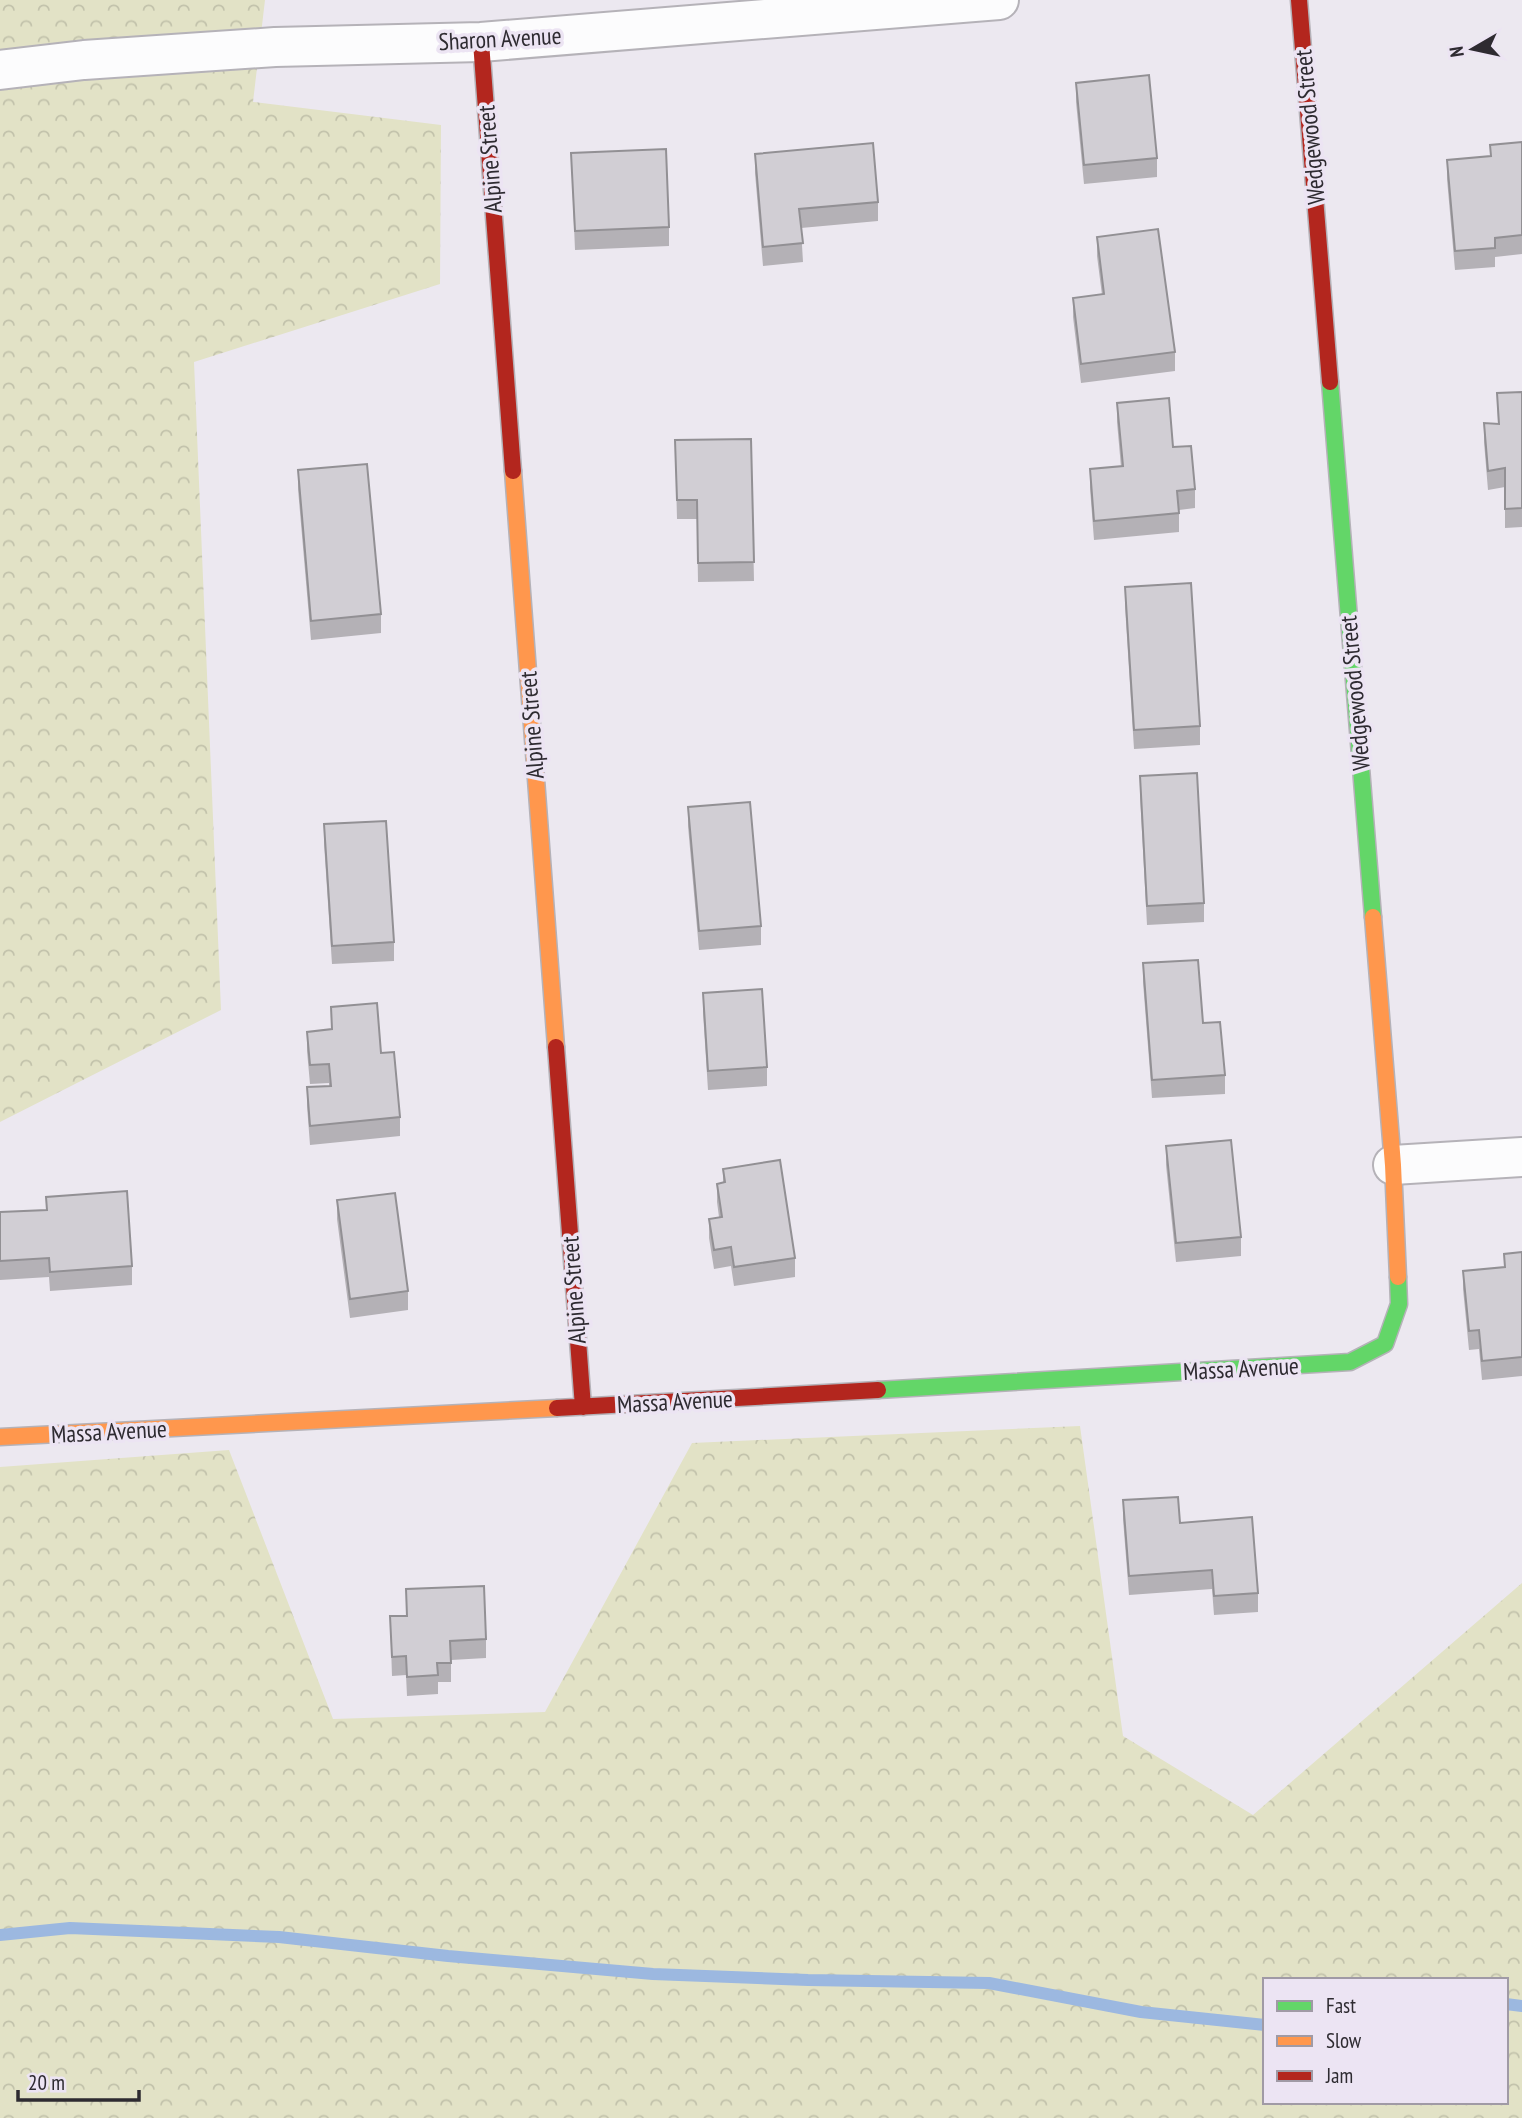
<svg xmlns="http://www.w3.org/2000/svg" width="1522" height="2118" viewBox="0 0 1522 2118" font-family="'PT Sans Narrow',sans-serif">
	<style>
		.forest { fill: url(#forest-crowns); fill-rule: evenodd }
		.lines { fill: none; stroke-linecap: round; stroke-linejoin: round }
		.stream { stroke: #9cb8e0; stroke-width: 12 }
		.street-casing { stroke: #b5b2b8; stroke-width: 42 }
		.fast-casing { stroke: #b5b2b8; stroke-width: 19 }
		.slow-casing { stroke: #b5b2b8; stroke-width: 19 }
		.jam-casing { stroke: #b5b2b8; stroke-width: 19 }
		.street { stroke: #fcfcfd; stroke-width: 38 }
		.fast { stroke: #63d668; stroke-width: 16 }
		.slow { stroke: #ff974d; stroke-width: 16 }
		.jam { stroke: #b3261e; stroke-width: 16 }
		.wall { fill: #b4b1b6 }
		.building { fill: #d1ced4; stroke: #929094; stroke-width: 2 }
		.labels { text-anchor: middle; stroke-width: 7; stroke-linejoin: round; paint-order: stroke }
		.street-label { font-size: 24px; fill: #2e2b31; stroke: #ece4f3 }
	</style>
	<defs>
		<pattern id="forest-crowns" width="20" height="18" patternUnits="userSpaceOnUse" patternTransform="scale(1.75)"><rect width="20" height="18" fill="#e2e2c6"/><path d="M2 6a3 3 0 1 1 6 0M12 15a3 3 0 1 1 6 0" fill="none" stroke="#c2c2ab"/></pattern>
	</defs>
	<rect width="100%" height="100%" fill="#ece8f0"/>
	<path class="forest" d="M0 0H265L253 102 441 125 440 284 194 362 221 1010 0 1122Z
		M1080 1426 1123 1736 1253 1815 1522 1583V2118H0V1467L229 1450 333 1719 545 1712 692 1443ZM1265 1980H1506V2102H1265Z"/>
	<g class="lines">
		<path class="stream" d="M0 1935 70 1928 279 1937 448 1956 653 1974 808 1980 989 1983 1141 2012 1265 2025
			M1506 2004 1522 2006"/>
		<defs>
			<path id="street" d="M0 70 84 60 275 47 481 42 999 0
				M1393 1165 1522 1157"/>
			<path id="fast" d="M1330 382 1373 917
				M878 1390 1350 1362 1385 1344 1399 1304 1398 1277"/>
			<path id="slow" d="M513 471 556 1047
				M1373 917 1393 1165 1398 1277
				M0 1437 557 1408"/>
			<path id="jam" d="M1299 0 1330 382
				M481 42 513 471
				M556 1047 583 1407
				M557 1408 878 1390"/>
		</defs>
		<use href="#street" class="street-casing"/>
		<use href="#fast" class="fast-casing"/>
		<use href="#slow" class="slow-casing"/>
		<use href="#jam" class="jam-casing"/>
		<use href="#street" class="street"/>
		<use href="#fast" class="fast"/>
		<use href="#slow" class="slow"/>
		<use href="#jam" class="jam"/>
	</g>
	<path class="wall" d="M1076 83 1157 158V177L1084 184 1076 102Z
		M1522 142V254L1495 257V267L1455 270 1447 179V160L1490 156V145Z
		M571 153 669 227V246L575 250Z
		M755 154 878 202V221L801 228 803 262 763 266 755 173Z
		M1097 237 1175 352V371L1081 383 1073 317V298L1102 295 1097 256Z
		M1522 392V527L1505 528V487L1488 490 1484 442V423L1498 424 1497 393Z
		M1117 403 1173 447 1195 489V508L1179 510V532L1094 540 1090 488V469L1121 467 1117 422Z
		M751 439 754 581 698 582 697 519H677L675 440Z
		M298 470 381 614V633L311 640 298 489Z
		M1125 587 1200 726V745L1134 749 1125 606Z
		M1140 776 1204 903V922L1147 925 1140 795Z
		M688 807 761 926V945L699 950 688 826Z
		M324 824 394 942V961L332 964 324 843Z
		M1143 963 1203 1023 1225 1075V1094L1152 1098 1143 982Z
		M703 993 767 1067V1086L708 1090 703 1012Z
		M331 1007 381 1053 400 1117V1136L310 1145 307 1106V1087L329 1086V1083L310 1084 307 1051V1032L331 1029Z
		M1166 1146 1241 1237V1256L1176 1262 1166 1165Z
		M723 1169 795 1258V1277L734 1286 731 1266 714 1269 709 1238V1219L719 1217 717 1202V1184L723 1182Z
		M46 1197 132 1266V1285L50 1291 49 1277 0 1280V1212L46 1210Z
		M337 1200 408 1291V1310L350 1318 337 1219Z
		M1522 1252V1376L1482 1380 1479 1349 1469 1350 1463 1289V1271L1504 1267V1254Z
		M1123 1500 1258 1593V1612L1214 1615 1212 1589 1129 1595 1123 1519Z
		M406 1589 486 1639V1658L451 1660V1682H438V1694L407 1696 406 1675 392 1676 390 1616H406Z"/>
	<path class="building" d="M1149 75 1157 158 1084 165 1076 83Z
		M1522 142V235L1495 238V248L1455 251 1447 160 1491 156 1490 145Z
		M873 143 878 202 799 209 803 243 763 247 755 154Z
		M666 149 669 227 575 231 571 153Z
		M1158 229 1175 352 1081 364 1073 298 1104 294 1097 237Z
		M1522 392V508L1505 509V468L1488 471 1484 423 1499 424 1497 393Z
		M1169 398 1173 447 1191 446 1195 489 1177 491 1179 513 1094 521 1090 469 1123 466 1117 403Z
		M751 439 754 562 698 563 697 500H677L675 440Z
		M367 464 381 614 311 621 298 470Z
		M1191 583 1200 726 1134 730 1125 587Z
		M1197 773 1204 903 1147 906 1140 776Z
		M750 802 761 926 699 931 688 807Z
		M386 821 394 942 332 946 324 824Z
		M1198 960 1203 1023 1220 1022 1225 1075 1152 1080 1143 963Z
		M762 989 767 1067 708 1071 703 993Z
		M377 1003 381 1053 394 1052 400 1117 310 1126 307 1087 331 1086 329 1064 310 1065 307 1032 332 1029 331 1007Z
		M1231 1140 1241 1237 1176 1243 1166 1146Z
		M780 1160 795 1258 734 1267 731 1247 714 1250 709 1219 722 1217 717 1184 725 1182 723 1169Z
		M127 1191 132 1266 50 1272 49 1258 0 1261V1212L47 1210 46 1197Z
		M395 1193 408 1291 350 1299 337 1200Z
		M1522 1252V1357L1482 1361 1479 1330 1469 1331 1463 1271 1505 1267 1504 1254Z
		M1178 1497 1180 1523 1252 1517 1258 1593 1214 1596 1212 1570 1129 1576 1123 1500Z
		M484 1586 486 1639 450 1641 451 1663H437L438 1675 407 1677 406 1656 392 1657 390 1616H407L406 1589Z"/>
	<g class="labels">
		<g class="street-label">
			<text transform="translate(500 39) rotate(-3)" y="8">Sharon Avenue</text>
			<text transform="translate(1310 127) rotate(-95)" y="8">Wedgewood Street</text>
			<text transform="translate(490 159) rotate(-94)" y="8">Alpine Street</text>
			<text transform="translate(1355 693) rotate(-95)" y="8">Wedgewood Street</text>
			<text transform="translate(532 725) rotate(-94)" y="8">Alpine Street</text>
			<text transform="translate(574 1290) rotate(-94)" y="8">Alpine Street</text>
			<text transform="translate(1241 1369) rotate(-3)" y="8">Massa Avenue</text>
			<text transform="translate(675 1402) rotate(-3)" y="8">Massa Avenue</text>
			<text transform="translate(109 1432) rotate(-3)" y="8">Massa Avenue</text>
		</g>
	</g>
	<rect x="1263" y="1978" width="245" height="126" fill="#ece4f3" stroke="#a09aa5" stroke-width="2"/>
	<rect x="1277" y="2001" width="35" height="10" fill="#63d668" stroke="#a09aa5" stroke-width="2"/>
	<text x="1326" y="2013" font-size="21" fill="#2e2b31">Fast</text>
	<rect x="1277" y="2036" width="35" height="10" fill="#ff974d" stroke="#a09aa5" stroke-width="2"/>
	<text x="1326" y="2048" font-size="21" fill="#2e2b31">Slow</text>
	<rect x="1277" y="2071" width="35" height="10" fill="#b3261e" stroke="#a09aa5" stroke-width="2"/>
	<text x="1326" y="2083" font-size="21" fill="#2e2b31">Jam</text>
	<g transform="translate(1473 49) rotate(261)" stroke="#ece4f3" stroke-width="5" paint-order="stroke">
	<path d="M0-5L12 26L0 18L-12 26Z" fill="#2e2b31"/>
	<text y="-10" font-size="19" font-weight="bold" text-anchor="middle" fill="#2e2b31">N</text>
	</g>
	<path d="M18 2090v10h121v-10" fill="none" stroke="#2e2b31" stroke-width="3.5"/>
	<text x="28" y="2090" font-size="21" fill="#2e2b31" stroke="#ece4f3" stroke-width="5" paint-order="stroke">20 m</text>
</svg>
